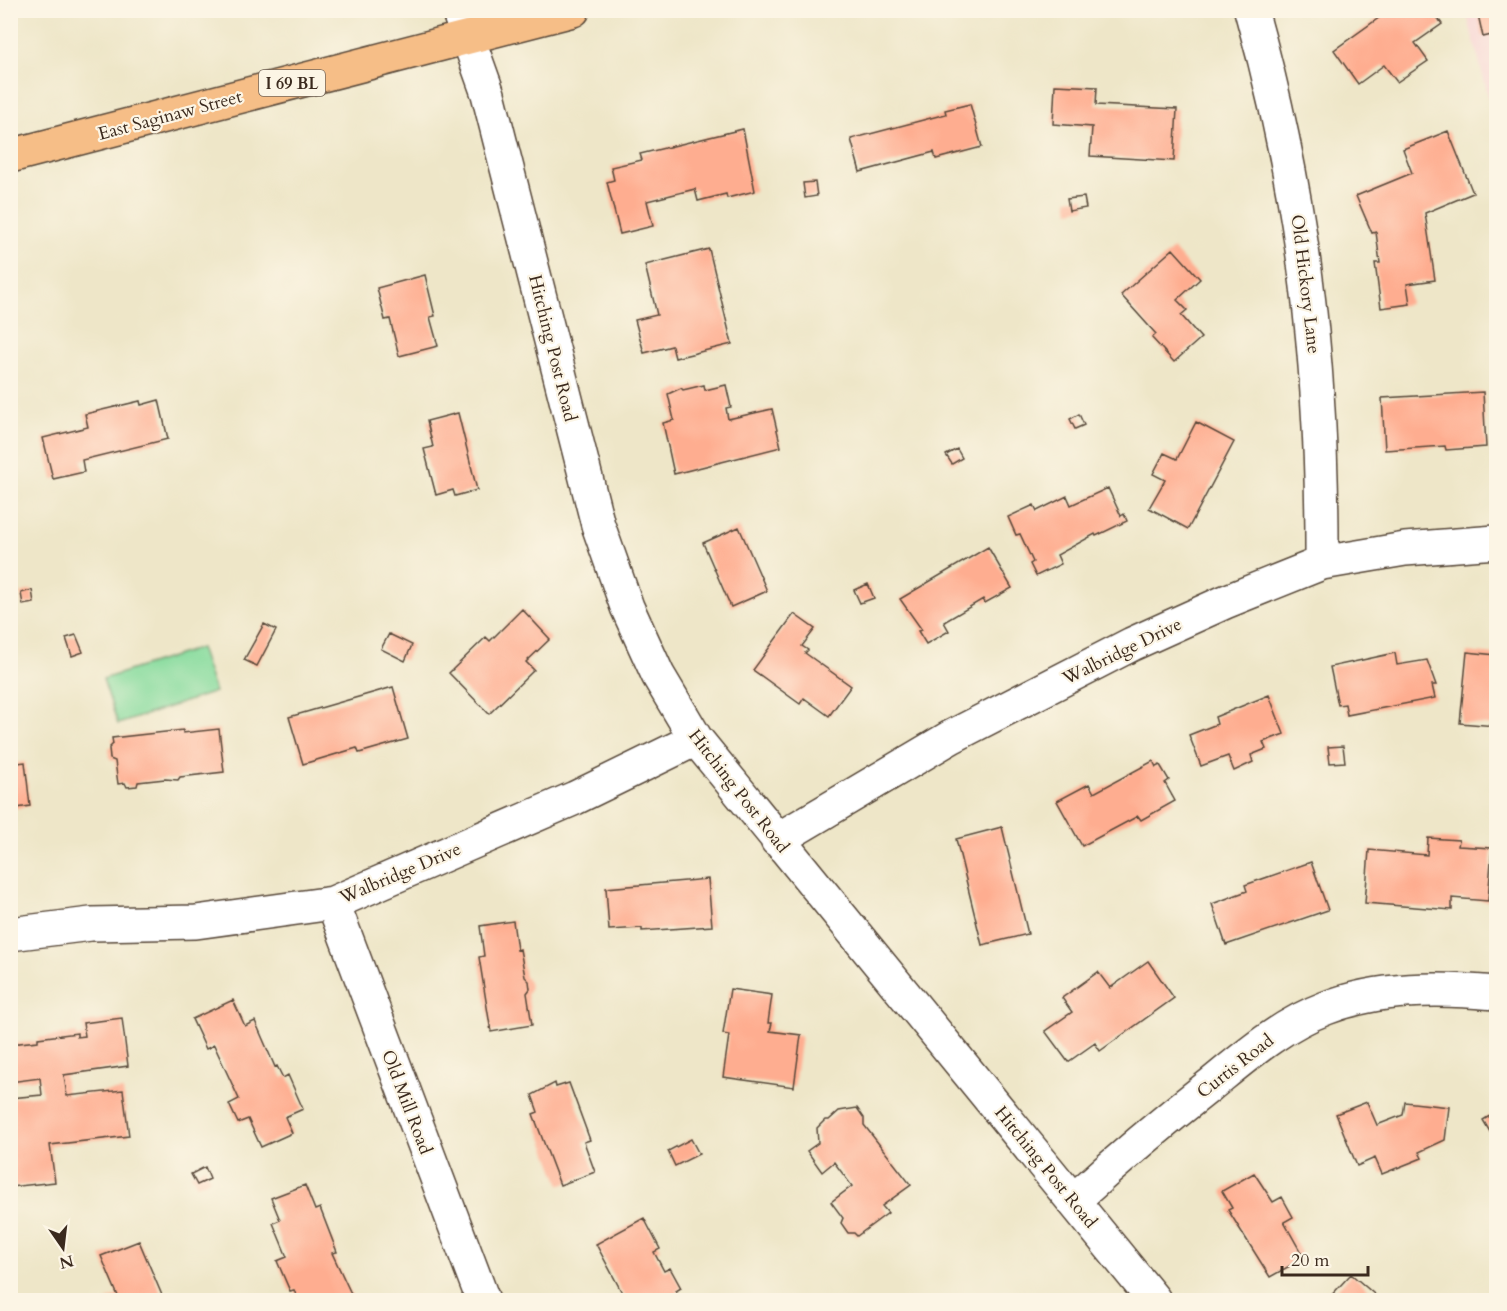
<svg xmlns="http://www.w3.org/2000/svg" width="1507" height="1311" viewBox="0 0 1507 1311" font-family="Cardo,serif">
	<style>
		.built { fill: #f7cfd1 }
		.green { fill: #86db9d; stroke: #60825e; stroke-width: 1.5 }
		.building { fill: #fead90 }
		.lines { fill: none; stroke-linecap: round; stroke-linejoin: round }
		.minor-casing { stroke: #564638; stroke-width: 36 }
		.major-casing { stroke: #564638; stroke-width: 36 }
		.minor { stroke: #fff; stroke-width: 33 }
		.major { stroke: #f6be87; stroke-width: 33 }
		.labels { text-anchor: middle; stroke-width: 4.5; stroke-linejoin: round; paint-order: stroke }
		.shield { fill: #fcf5e5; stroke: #75675a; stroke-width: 1.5 }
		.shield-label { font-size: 16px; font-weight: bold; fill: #3b2a1e }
		.street-label { font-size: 18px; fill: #3b2a1e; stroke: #fcf5e5 }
	</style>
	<rect width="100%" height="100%" fill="#fcf5e5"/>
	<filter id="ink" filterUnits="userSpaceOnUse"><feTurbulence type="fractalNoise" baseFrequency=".0167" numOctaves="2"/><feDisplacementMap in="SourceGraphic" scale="12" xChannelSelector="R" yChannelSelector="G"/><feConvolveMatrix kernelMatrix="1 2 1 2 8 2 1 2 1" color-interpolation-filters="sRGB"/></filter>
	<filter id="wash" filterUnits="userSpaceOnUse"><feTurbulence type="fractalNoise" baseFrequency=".008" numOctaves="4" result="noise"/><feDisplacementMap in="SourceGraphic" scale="24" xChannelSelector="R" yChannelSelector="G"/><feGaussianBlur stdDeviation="1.35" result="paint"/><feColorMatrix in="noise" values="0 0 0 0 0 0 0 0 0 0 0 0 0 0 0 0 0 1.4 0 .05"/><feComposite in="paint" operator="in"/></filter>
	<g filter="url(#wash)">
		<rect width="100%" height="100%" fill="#eee6c8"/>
		<path class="built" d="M1466 11H1496V126Z"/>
		<path class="green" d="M200 648 215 692 118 724 103 679Z"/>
		<g id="blocks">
			<path class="building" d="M1390 10H1432L1442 24 1415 43 1428 61 1397 82 1384 65 1358 84 1334 50Z
				M1477 10H1496V34L1483 37Z
				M1055 85 1097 87 1096 105 1177 109 1174 161 1090 156 1092 127 1053 124Z
				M970 104 982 147 936 159 934 152 860 172 851 139 946 114 945 110Z
				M743 129 755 191 727 198 726 194 698 201 695 189 647 201 653 226 620 234 607 182 614 180 611 167 642 160 640 154Z
				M1448 131 1473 193 1425 213 1435 280 1407 284 1410 304 1381 308 1375 263H1380L1376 232 1372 233 1356 196 1412 173 1403 149Z
				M815 182 817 196 805 198 803 183Z
				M1084 197 1086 208 1069 211 1067 199Z
				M709 249 732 344 675 358 672 346 644 353 635 320 657 315 645 265Z
				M1173 249 1200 279 1177 300 1187 310 1181 315 1201 338 1174 362 1152 338 1156 334 1121 295Z
				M425 275 435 316 430 317 438 346 399 356 390 319 385 320 377 288Z
				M704 385 705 390 726 385 731 407 726 408 728 419 772 409 781 447 674 474 663 423 674 420 668 394 681 388 683 390Z
				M1483 392 1486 447 1446 450 1445 446 1385 450 1382 398Z
				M159 400 168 439 82 460 84 472 53 479 43 438 88 427 85 414 140 401 141 405Z
				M458 413 477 490 455 496 453 490 436 495 424 449 433 447 427 421Z
				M1079 414 1084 425 1075 429 1070 419Z
				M1196 422 1234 442 1188 529 1149 508 1165 480 1153 474 1164 453 1177 459Z
				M957 449 962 458 952 464 946 455Z
				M1108 488 1121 516 1124 514 1127 521 1096 536 1095 534 1057 555 1061 564 1036 576 1030 564 1033 562 1020 534 1016 535 1008 517 1034 505 1037 511 1067 496 1071 505Z
				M739 527 767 591 731 607 703 543Z
				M988 547 1012 588 985 603 983 599 944 622 949 631 926 644 918 631 922 630 900 599Z
				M868 584 874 598 860 603 854 590Z
				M32 590 34 603 23 605 21 593Z
				M522 609 550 639 526 662 534 670 489 714 449 673 486 637 490 641Z
				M794 614 815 629 802 646 808 650 805 653 851 686 829 716 804 698 800 704 753 670Z
				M264 624 276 630 257 666 244 660Z
				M389 634 412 645 405 661 381 649Z
				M76 635 83 652 72 656 66 638Z
				M1467 652 1496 655V726L1460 723Z
				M1395 653 1397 665 1427 660 1436 685H1432L1435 698 1347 715 1345 704 1338 705 1330 667Z
				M393 687 408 739 359 753 357 748 303 764 289 717Z
				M1269 695 1284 734 1263 742 1266 749 1251 755 1253 762 1234 771 1228 756 1201 766 1189 735 1217 724 1215 717Z
				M219 729 224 772 180 777 178 780 165 779 138 782 137 786 127 787 125 783 118 784 115 761 110 759 109 748 113 744 112 738 183 730V733Z
				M1343 746 1345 762 1330 763 1328 747Z
				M1153 761 1156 767 1160 765 1169 780 1165 783 1175 801 1141 820 1138 816 1082 846 1057 801 1089 784 1094 793Z
				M25 762 30 806 10 809V764Z
				M1002 827 1028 934 982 945 956 839Z
				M1428 838 1459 840 1458 846 1492 848 1488 901 1452 898V910L1365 903 1369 850 1427 855Z
				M1311 862 1328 910 1226 945 1212 904 1247 891 1245 885Z
				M708 879 712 926 642 931V928L609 930 606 888Z
				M513 921 517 950 520 949 525 977 529 981 530 989 527 993 532 1025 491 1032 479 957 484 956 480 926Z
				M1148 961 1174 998 1100 1051 1095 1043 1068 1062 1045 1031 1072 1012 1062 998 1098 972 1110 988Z
				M730 989 772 995 768 1023H772L770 1031 801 1035 794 1087 723 1077 729 1035 723 1034Z
				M233 1000 245 1026 255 1021 275 1067 277 1066 283 1078 288 1075 303 1109 285 1117 292 1133 261 1147 248 1119 238 1123 229 1104 239 1099 214 1045 206 1049 192 1019Z
				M122 1018 128 1066 64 1075 67 1096 123 1090 129 1136 50 1145 55 1182 10 1187V1098L42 1095 40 1078 10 1082V1044L38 1041V1038L77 1033V1037L85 1036 83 1023Z
				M555 1083 556 1087 569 1083 590 1140 584 1142 595 1172 560 1185 533 1114 538 1112 532 1095Z
				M1367 1102 1377 1125 1403 1115 1405 1102 1449 1107 1445 1140 1419 1152 1422 1158 1382 1174 1375 1158 1357 1166 1336 1114Z
				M857 1108 864 1118V1125L911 1185 882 1206 888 1213 857 1236 854 1233H848L841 1223 843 1218 831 1202 852 1186 834 1162 822 1172 807 1151 818 1143 817 1128 825 1120H829L839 1111Z
				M1496 1112V1142L1483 1120Z
				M691 1139 699 1154 675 1166 668 1151Z
				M205 1167 210 1179 197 1185 191 1174Z
				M1254 1173 1273 1202 1282 1197 1293 1217 1284 1222 1304 1258 1270 1277 1228 1210 1232 1208 1222 1191Z
				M305 1185 315 1210 320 1208 337 1252 332 1253 354 1300H308L306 1296 298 1300 294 1290 290 1291 277 1261 287 1257 273 1223 280 1220 271 1198Z
				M644 1218 660 1249 654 1252 664 1271 670 1268 681 1288 676 1291 681 1300H626L596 1244Z
				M139 1241 164 1300H106L118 1296 101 1256Z
				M1351 1274 1381 1300H1327Z"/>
		</g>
	</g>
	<g filter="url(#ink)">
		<use href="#blocks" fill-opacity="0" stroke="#564638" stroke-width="1.5"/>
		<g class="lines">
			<defs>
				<path id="minor" d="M458 10 488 94 598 525 627 607 658 675 696 739 1154 1300
					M1251 10C1304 197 1323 370 1322 563
					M777 840 951 737 1132 644 1225 602 1322 563 1405 549 1496 542
					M333 903 483 1300
					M10 934 91 924 196 922 333 903 575 798 696 739
					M1074 1200C1118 1160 1163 1122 1209 1086 1246 1056 1281 1025 1326 1008 1379 987 1440 988 1496 993"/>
				<path id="major" d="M10 156 573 10"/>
			</defs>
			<use href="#minor" class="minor-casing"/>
			<use href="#major" class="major-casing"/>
			<use href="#minor" class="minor"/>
			<use href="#major" class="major"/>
		</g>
	</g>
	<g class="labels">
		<rect class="shield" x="259" y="70" width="66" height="26" rx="4.5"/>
		<g class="shield-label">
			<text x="292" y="89">I 69 BL</text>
		</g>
		<g class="street-label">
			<text transform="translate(170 115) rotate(-15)" y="6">East Saginaw Street</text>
			<text transform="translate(1306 284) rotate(83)" y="6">Old Hickory Lane</text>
			<text transform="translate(553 348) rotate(76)" y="6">Hitching Post Road</text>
			<text transform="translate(1122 651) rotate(-26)" y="6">Walbridge Drive</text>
			<text transform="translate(739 791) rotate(52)" y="6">Hitching Post Road</text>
			<text transform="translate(400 873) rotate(-23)" y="6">Walbridge Drive</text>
			<text transform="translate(1235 1066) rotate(-38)" y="6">Curtis Road</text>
			<text transform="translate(407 1102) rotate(69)" y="6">Old Mill Road</text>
			<text transform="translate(1046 1167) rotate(51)" y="6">Hitching Post Road</text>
		</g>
	</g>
	<rect width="1507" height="1311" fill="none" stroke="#fcf5e5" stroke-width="36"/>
	<g transform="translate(63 1248) rotate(166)" stroke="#fcf5e5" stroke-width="4.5" paint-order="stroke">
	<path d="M0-4.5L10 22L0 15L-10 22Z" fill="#3b2a1e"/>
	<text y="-9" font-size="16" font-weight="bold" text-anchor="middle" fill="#3b2a1e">N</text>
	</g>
	<path d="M1282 1266v9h86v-9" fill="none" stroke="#3b2a1e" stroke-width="3"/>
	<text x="1291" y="1266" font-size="18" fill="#3b2a1e" stroke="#fcf5e5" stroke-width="4.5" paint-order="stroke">20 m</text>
</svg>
